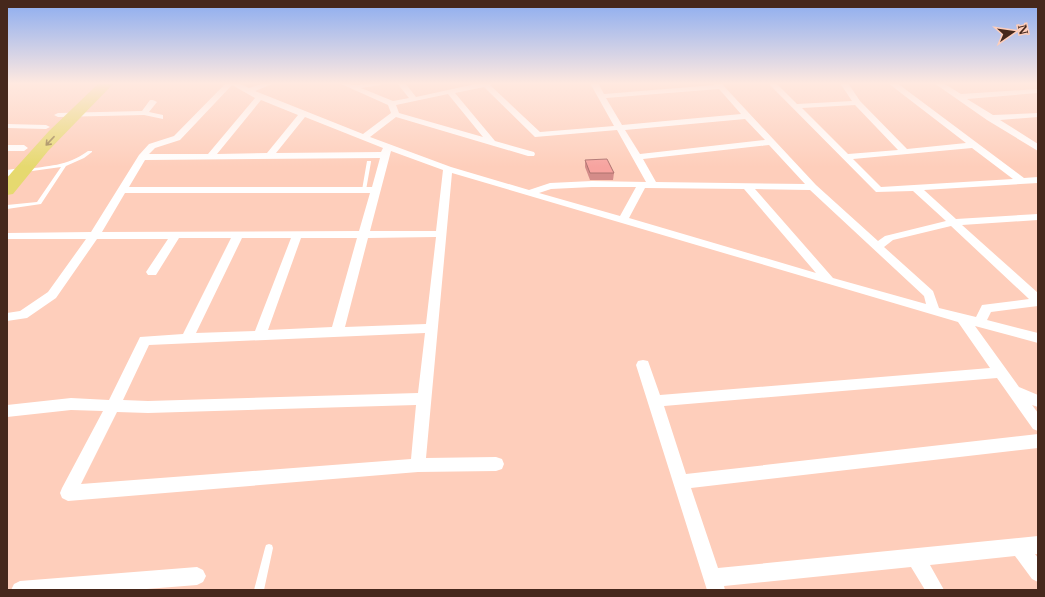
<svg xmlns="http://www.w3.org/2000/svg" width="1045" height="597" viewBox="0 0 1045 597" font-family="'Libre Baskerville',serif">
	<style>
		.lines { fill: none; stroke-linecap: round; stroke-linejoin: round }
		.lane { fill: #fff; fill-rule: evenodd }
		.street { fill: #fff; fill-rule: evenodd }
		.highway { fill: #e6d96f; fill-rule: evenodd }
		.wall { fill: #d48c89 }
		.building { fill: #f7a39f; stroke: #ad726f }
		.oneway { stroke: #968046 }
	</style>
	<rect width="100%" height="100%" fill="#fecebb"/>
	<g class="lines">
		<path class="lane" d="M88 151H92V152L84 158 66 166 41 204 7 209V205L37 202 61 167 25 172H23V170C49 165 66 167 88 151Z
			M367 161H371V162L366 190 364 191 362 190Z
			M269 544 272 545 273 548 264 590H254L265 548 266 545Z"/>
		<path class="street" d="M226 83H239L249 88 264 83H275L255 91 363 134 391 113 388 105 339 83H349L353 85 381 83 380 85 361 88 393 101 409 98 397 83H405L416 97 480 83H494L490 85 540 132 614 126 590 83H598L604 94 715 85 713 83H721L816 185 878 241 885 236 946 221 913 191 876 192 768 83H776L797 104 852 101 840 83H848L860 101 907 149 966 143 888 83H897L1024 178 1038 177V183L924 190 956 219 1038 214V220L962 225 1038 293V306L991 312 987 320 1038 333V343L975 326 1019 387 1038 395V407L1032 405 1038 413V431L1033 429 997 378 664 406 686 474 1038 434V448L691 488 718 568 1038 536V554H1035L1038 558V582L1032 579 1015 556 930 565 944 590H925L911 567 724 586 725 590H707L636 365 638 361 643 360 648 361 660 395 990 368 958 322 452 173 426 458 496 457 502 459 504 464 502 469 496 471 418 472 68 501 62 498 60 493 62 488 103 411 71 410 7 417V405L71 398 109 400 140 337 183 334 231 238H179L156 275H148L146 272 168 239H97L56 298 27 318 7 321V313L20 311 48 292 86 239H7V233L91 232 139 155 149 144 174 136ZM232 85 255 98 208 154H149L155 148 180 140ZM484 87 535 137 617 130 646 182 592 181 550 183 529 190 451 167 370 137 396 117 528 156H534L535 154 534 152 495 141 455 93ZM719 89 741 114 622 125 606 98ZM448 94 483 137 399 113 396 105ZM261 100 298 115 267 153 217 154ZM855 105 898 150 848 154 802 108ZM305 117 383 148 381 152 276 153ZM745 119 765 140 640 154 625 130ZM769 145 805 184 656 182 643 159ZM972 148 1013 179 881 187 853 159ZM391 151 443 170 436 231H370ZM380 158 372 187H129L145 160ZM592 187H636L620 216 539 193 551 189ZM645 188 744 189 816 273 629 218ZM755 189 810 190 924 296 926 304 833 278ZM125 193H370L359 231 102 232ZM951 226 1029 299 982 305 976 317 939 308 933 291 884 247 893 240ZM436 237 426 324 345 327 368 238ZM242 238H291L255 331 196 333ZM301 238H357L332 327 268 330ZM425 333 418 393 148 401 123 400 149 345ZM416 405 411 459 81 484 117 412 148 413Z
			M934 83H943L961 94 1038 89V93L967 99 993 115 1038 113V117L1000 120 1038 144V151L987 120Z
			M150 100H153L157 102 149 112 163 115V119L144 115 58 117 54 115 58 113 142 111Z
			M7 124 46 125 50 127 46 129 7 128Z
			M7 145H24L28 148 24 151H7Z
			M21 168 24 169 26 171 24 173 7 176V170Z
			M197 567 203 570 206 576 203 582 197 585 134 590H11L14 584 20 581Z"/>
		<path class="highway" d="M99 83H114L48 151 13 194 7 195V178L12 172 49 131Z"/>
	</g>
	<path class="wall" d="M585 160 614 173 613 180H590L585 167Z"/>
	<path class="building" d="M607 159 614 173H590L585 160Z"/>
	<defs><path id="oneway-shaft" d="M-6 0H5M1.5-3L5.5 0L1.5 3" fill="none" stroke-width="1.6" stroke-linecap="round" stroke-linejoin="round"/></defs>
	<use class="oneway" href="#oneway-shaft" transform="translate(50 141) rotate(133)"/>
	<linearGradient id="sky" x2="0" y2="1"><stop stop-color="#8bacf0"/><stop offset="0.5" stop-color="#ffe9e0"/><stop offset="1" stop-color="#ffe9e0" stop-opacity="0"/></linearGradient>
	<rect width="1045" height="167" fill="url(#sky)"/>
	<rect width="1045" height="597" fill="none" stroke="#46281c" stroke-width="16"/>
	<g transform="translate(1013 32) rotate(77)" stroke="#fecebb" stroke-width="3" paint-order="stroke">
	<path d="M0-3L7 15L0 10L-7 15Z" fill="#46281c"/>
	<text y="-6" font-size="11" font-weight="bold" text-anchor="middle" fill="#46281c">N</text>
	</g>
</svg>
